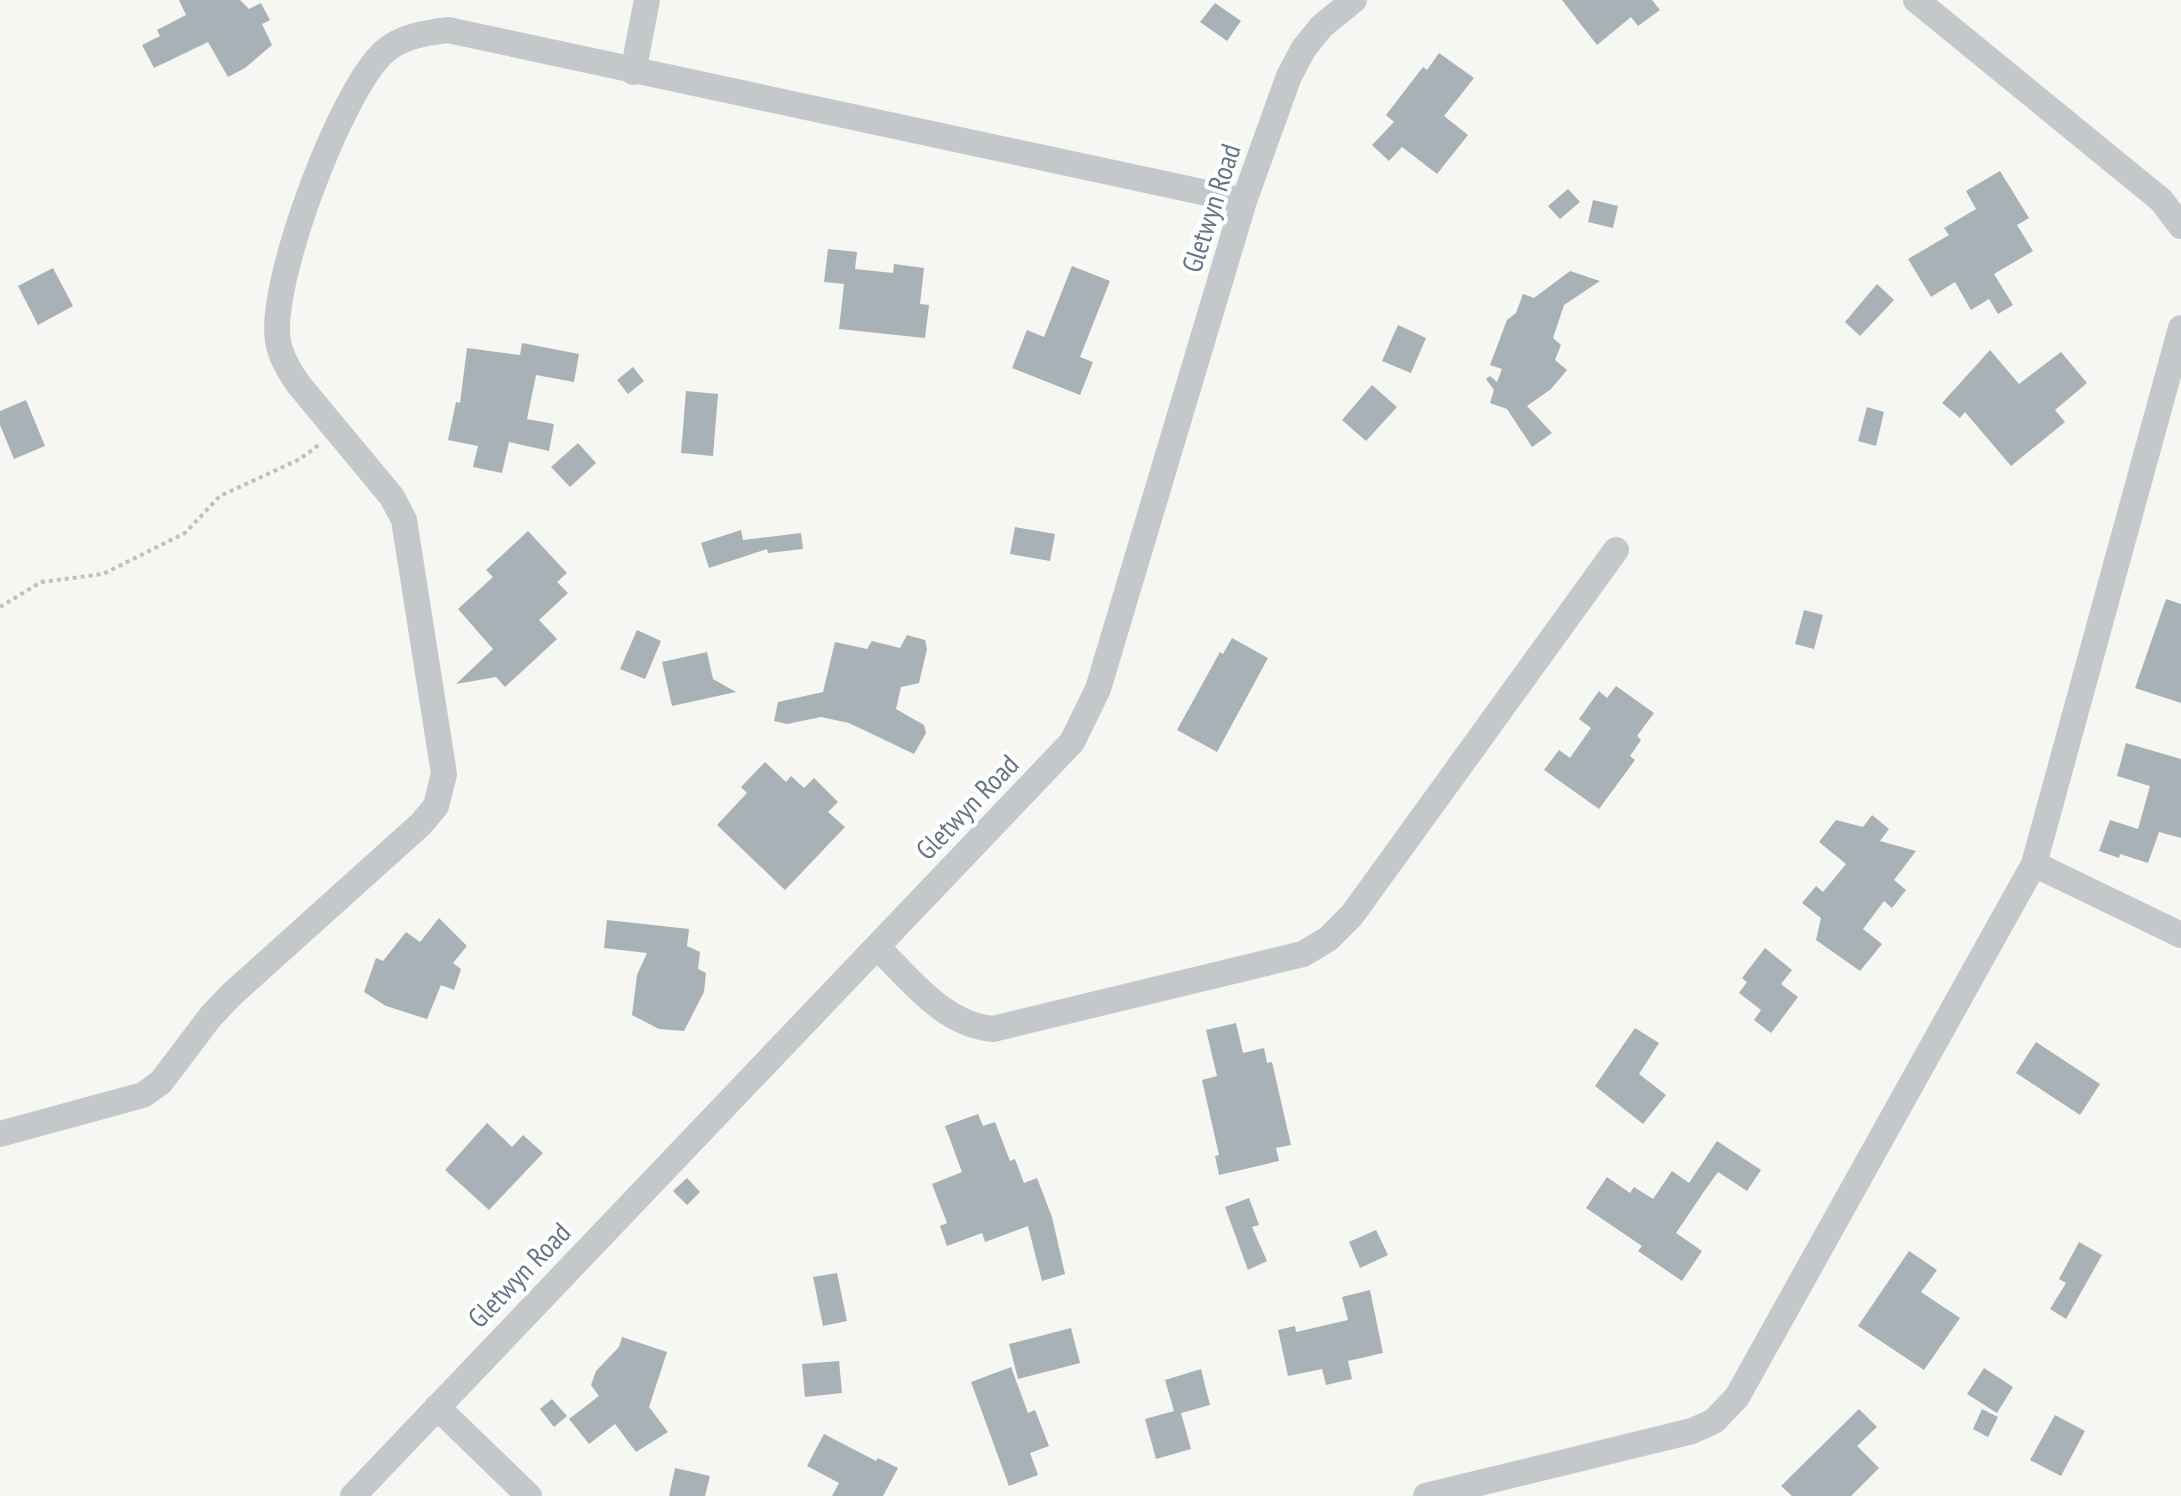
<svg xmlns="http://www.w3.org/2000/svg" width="2181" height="1496" viewBox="0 0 2181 1496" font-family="'PT Sans Narrow',sans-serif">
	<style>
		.building { fill: #a8b1b6 }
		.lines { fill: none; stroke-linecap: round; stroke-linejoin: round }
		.path { stroke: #bdc0c2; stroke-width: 4; stroke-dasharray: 4 4; stroke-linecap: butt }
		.minor { stroke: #c4c8cb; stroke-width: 26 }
		.labels { text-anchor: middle; stroke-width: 8; stroke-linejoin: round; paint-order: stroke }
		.street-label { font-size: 28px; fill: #647685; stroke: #fff }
	</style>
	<rect width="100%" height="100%" fill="#f6f7f3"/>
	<path class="building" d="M179 0H240L249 9 261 3 270 20 262 24 272 45 245 68 228 77 208 42 154 68 142 45 160 36 157 30 186 15Z
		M1562 0H1652L1660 10 1638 26 1631 17 1597 45Z
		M1215 3 1241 21 1227 41 1200 22Z
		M1439 53 1474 78 1444 116 1468 135 1437 174 1402 147 1389 161 1372 145 1394 122 1386 115 1423 67 1427 70Z
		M2000 171 2029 218 2017 225 2033 251 1994 274 2013 305 1998 314 1989 299 1971 310 1955 282 1931 297 1908 259 1949 235 1944 228 1976 209 1966 191Z
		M1568 189 1580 202 1560 219 1548 206Z
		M1593 200 1618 206 1613 228 1588 222Z
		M828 249 857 252 855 269 893 273 894 264 924 268 920 304 929 305 925 338 839 329 844 284 824 282Z
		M1072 266 1110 281 1080 357 1093 362 1080 395 1012 368 1027 330 1044 337Z
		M53 268 73 306 38 325 18 286Z
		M1570 271 1600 281 1564 305 1553 338 1561 345 1555 360 1567 370 1551 389 1527 406 1552 433 1532 447 1507 409 1490 403 1494 390 1486 379 1490 376 1497 382 1502 369 1490 365 1507 320 1516 313 1523 294 1534 298Z
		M1877 284 1894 300 1860 336 1845 322Z
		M1398 325 1426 338 1411 373 1382 361Z
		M522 343 579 354 574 382 536 375 527 419 554 424 549 451 509 442 502 473 473 467 478 446 448 440 456 402 460 403 467 348 520 355Z
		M1990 350 2019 384 2061 352 2087 383 2055 410 2065 422 2011 466 1965 412 1960 418 1942 403Z
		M633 367 644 381 628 394 617 380Z
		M1372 385 1397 407 1366 441 1342 420Z
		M686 391 718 394 713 456 681 453Z
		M26 400 45 446 14 459 0 425V411Z
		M1867 407 1884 412 1876 446 1858 441Z
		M578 443 596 463 570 487 551 467Z
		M1015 527 1055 534 1050 561 1010 554Z
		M741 530 743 540 801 533 803 549 768 553 767 549 709 568 701 543Z
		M528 531 567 573 557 582 568 593 539 620 557 639 505 687 496 677 456 684 493 649 458 609 493 577 486 570Z
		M2166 599 2181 604V703L2135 688Z
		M1804 610 1823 615 1814 649 1795 644Z
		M637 630 661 641 645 679 620 669Z
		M907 635 925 640 927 649 919 683 901 687 896 709 924 725 926 733 914 754 849 723 821 717 787 724 774 721 778 702 823 692 835 642 867 649 872 641 900 648Z
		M1232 638 1268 658 1217 752 1177 730 1220 652 1223 654Z
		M707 652 713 679 736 692 672 706 662 662Z
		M1616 686 1654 713 1637 736 1641 740 1630 756 1635 760 1599 809 1544 770 1559 750 1570 758 1591 728 1579 719 1599 691 1607 698Z
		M2126 743 2181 759V838L2159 832 2148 863 2120 854 2119 858 2099 851 2110 820 2138 829 2150 786 2117 776Z
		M765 762 786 782 791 776 804 788 814 778 838 802 828 812 845 827 785 890 717 825 747 793 741 787Z
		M1872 815 1889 829 1880 841 1916 851 1894 880 1906 890 1892 908 1884 901 1863 929 1882 944 1860 971 1816 940 1821 918 1802 903 1816 886 1823 892 1846 864 1819 842 1836 820 1863 827Z
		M439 918 467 946 453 963 461 969 454 990 441 985 427 1019 386 1006 364 992 376 958 383 961 406 932 420 942Z
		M607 920 689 929 687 946 700 952 698 969 706 973 704 992 684 1031 659 1029 632 1015 637 975 647 953 604 948Z
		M1765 948 1792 970 1781 984 1798 997 1771 1033 1754 1020 1761 1010 1739 993 1747 982 1742 978Z
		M1236 1023 1243 1053 1264 1048 1267 1063 1272 1062 1291 1145 1276 1148 1279 1161 1219 1175 1215 1156 1219 1155 1202 1080 1217 1076 1206 1030Z
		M1635 1028 1659 1043 1639 1074 1666 1095 1643 1124 1595 1086Z
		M2036 1042 2100 1084 2080 1115 2016 1073Z
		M978 1114 983 1126 995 1122 1010 1161 1015 1159 1024 1183 1037 1178 1052 1217 1065 1274 1042 1281 1028 1226 985 1242 982 1233 947 1246 940 1226 947 1223 932 1184 962 1172 945 1126Z
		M487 1123 512 1147 523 1135 543 1153 489 1210 445 1170Z
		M1717 1141 1761 1170 1747 1191 1718 1172 1705 1190 1676 1233 1702 1251 1682 1281 1638 1251 1642 1246 1586 1208 1607 1177 1630 1193 1634 1187 1653 1199 1672 1171 1689 1183Z
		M687 1178 700 1192 687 1205 673 1191Z
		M1249 1198 1259 1225 1252 1227 1267 1261 1248 1270 1225 1207Z
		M1376 1230 1388 1255 1360 1268 1349 1242Z
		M2079 1242 2102 1255 2066 1319 2050 1309 2066 1283 2059 1279Z
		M1909 1251 1937 1270 1921 1292 1960 1318 1924 1370 1858 1326Z
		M837 1273 847 1321 823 1326 813 1277Z
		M1370 1290 1383 1353 1348 1361 1352 1379 1326 1385 1322 1369 1288 1376 1278 1330 1295 1326 1296 1332 1348 1320 1342 1297Z
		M1071 1328 1080 1363 1018 1379 1009 1344Z
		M622 1337 667 1352 649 1407 668 1432 636 1452 615 1424 589 1444 569 1419 599 1396 591 1385 596 1371 619 1347Z
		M839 1361 842 1393 805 1397 802 1364Z
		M1011 1367 1028 1413 1035 1410 1049 1446 1030 1453 1038 1475 1009 1486 971 1382Z
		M1984 1368 2013 1387 1997 1413 1967 1394Z
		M1201 1369 1210 1405 1181 1413 1191 1449 1156 1459 1145 1419 1174 1411 1165 1380Z
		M552 1399 567 1416 554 1427 540 1409Z
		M1859 1409 1877 1427 1857 1446 1879 1468 1851 1496H1792L1781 1486Z
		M1982 1409 1998 1417 1988 1437 1973 1429Z
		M2055 1415 2085 1431 2061 1476 2030 1460Z
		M824 1434 876 1461 878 1458 898 1468 883 1496H832L839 1483 807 1466Z
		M675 1468 710 1476 705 1496H669Z"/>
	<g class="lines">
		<path class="path" d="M0 607 41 582 103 574 185 533 220 496 300 459 320 444"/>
		<path class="minor" d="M1916 0 2161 200 2181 226
			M633 72 647 0
			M2034 864 2181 935
			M877 947C912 981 943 1024 993 1029L1303 954 1328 939 1352 915 1616 550
			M0 1134 143 1095 161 1082 211 1016 232 994 421 824 436 806 444 774 404 520 392 497 299 385C290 372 281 358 278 341 268 285 341 89 385 51 402 36 426 33 448 30L1244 201
			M437 1407 529 1496
			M353 1496 1072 742 1098 689 1244 201 1289 76 1304 48 1322 26 1354 0
			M1426 1496 1692 1431 1714 1421 1737 1397 2034 864 2181 328"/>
	</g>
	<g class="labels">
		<g class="street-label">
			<text transform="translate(1211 208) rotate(-72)" y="10">Gletwyn Road</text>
			<text transform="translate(967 807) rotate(-46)" y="10">Gletwyn Road</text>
			<text transform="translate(519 1275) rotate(-46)" y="10">Gletwyn Road</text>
		</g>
	</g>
</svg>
